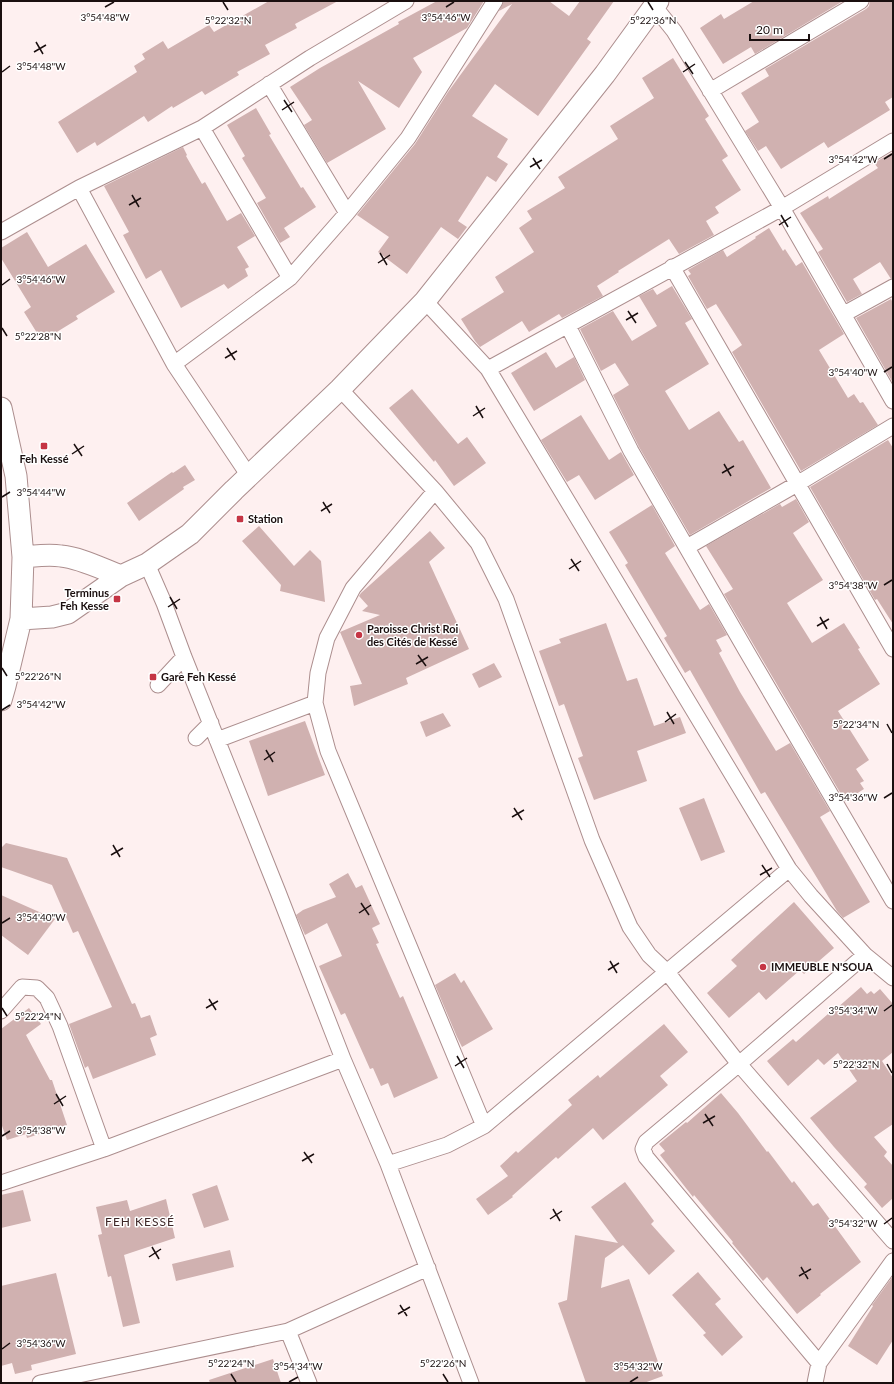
<svg xmlns="http://www.w3.org/2000/svg" width="894" height="1384" viewBox="0 0 894 1384" font-family="Lato,sans-serif">
	<style>
		.building { fill: #d0b1b0 }
		.lines { fill: none; stroke-linecap: round; stroke-linejoin: round }
		.street-casing { stroke: #ac8e8e; stroke-width: 17 }
		.secondary-casing { stroke: #ac8e8e; stroke-width: 23 }
		.street { stroke: #fff; stroke-width: 15 }
		.secondary { stroke: #fff; stroke-width: 21 }
		.ticks { fill: none; stroke: #1a0f0f; stroke-width: 1.5 }
		.poi-dot { fill: #c53544; stroke: #fff; stroke-width: 1.5 }
		.labels { text-anchor: middle; stroke-width: 3; stroke-linejoin: round; paint-order: stroke }
		.poi-label { font-size: 11px; font-weight: bold; fill: #1a0f0f; stroke: #fff; text-anchor: start }
		.neighbourhood-label { font-size: 12px; letter-spacing: 1px; fill: #3d2626; stroke: #fff }
		.ticks-label { font-size: 10px; text-anchor: middle; fill: #1a0f0f; stroke: #fff; stroke-width: 3; stroke-linejoin: round; paint-order: stroke }
	</style>
	<rect width="100%" height="100%" fill="#fef0f0"/>
	<path class="building" d="M269 1H338L295 24 297 28 265 45 270 54 237 72 239 75 205 95 202 91 173 108 172 106 148 122 144 116 97 146 95 142 77 153 58 122 137 72 134 66 145 59 142 54 163 41 168 49 209 25 214 32Z
		M437 1H484L467 28 413 58 422 72 399 108 358 81 386 129 327 163 304 125 312 120 290 87 320 68 399 24 398 22Z
		M504 1H549L569 16 580 1H614L587 39 591 42 538 116 495 84 472 116 508 139 497 157 508 164 496 182 487 176 458 221 467 227 458 239 441 227 407 274 378 252 389 237 357 215 415 144 448 92 512 4 499 11Z
		M754 1H843L755 54 751 47 723 64 700 28 721 14 724 19Z
		M870 1H893V97L885 102 890 110 828 148 824 142 781 169 766 146 758 151 745 131 759 122 741 93 769 76 765 69 866 9 869 6Z
		M673 58 709 116 705 119 728 156 722 160 741 190 715 207 719 213 706 221 714 235 679 254 669 239 618 271 619 272 597 286 603 296 562 318 559 314 529 332 522 321 480 347 475 341 461 319 504 292 495 277 534 252 519 228 532 219 527 211 565 188 558 177 618 139 610 126 654 98 642 78Z
		M256 108 271 134 269 135 301 188 303 187 316 207 284 228 290 237 280 243 257 203 266 198 242 158 245 156 227 125Z
		M183 147 187 155 186 156 202 184 205 182 227 221 241 213 255 236 237 247 249 267 245 269 248 276 228 289 224 284 181 308 161 270 146 279 123 235 129 232 104 186Z
		M893 152V278L891 279 880 262 853 279 862 294 847 302 818 252 823 249 800 213 828 196 829 199 878 168 874 163Z
		M769 228 783 251 785 249 796 266 802 262 844 334 819 350 848 398 854 394 860 403 863 402 878 425 801 471 732 352 742 345 716 304 707 309 688 276 691 274 688 270 723 250 727 257 756 238 755 237Z
		M27 232 48 267 86 244 115 292 76 316 78 319 42 341 24 312 31 307 1 258V248Z
		M672 286 692 319 685 323 709 364 665 391 689 430 719 411 739 442 743 440 771 488 690 535 639 447 613 395 629 385 615 363 601 371 580 329 613 311 632 341 657 326 639 296 653 289 657 295Z
		M891 299 893 303V383L856 318Z
		M546 352 556 368 574 357 585 380 534 411 511 373Z
		M412 389 458 444 467 437 486 463 454 486 435 460 434 462 389 408Z
		M581 415 609 460 621 452 634 475 595 500 579 475 567 482 541 440Z
		M888 440 893 448V624L877 599 875 600 810 487Z
		M185 465 195 480 183 487 184 489 139 521 127 503 172 472 173 473Z
		M796 499 809 522 793 533 823 580 787 603 812 643 844 623 860 648 858 649 880 684 838 711 869 760 856 769 864 781 860 783 864 789 845 801 724 594 733 589 706 546 780 504 782 507Z
		M652 505 675 546 665 553 700 610 709 604 727 635 716 640 722 651 719 653 740 692 776 751 790 743 830 811 820 817 870 902 843 918 837 911 765 792 761 794 690 670 685 673 664 638 667 636 625 565 628 563 609 532Z
		M259 526 294 566 310 550 321 561 325 602 280 591 281 585 242 541Z
		M430 531 445 548 429 562 469 649 406 678 408 684 354 706 350 686 362 684 340 632 380 615 362 611 368 606 359 596 361 593Z
		M606 623 627 681 637 678 654 726 680 717 686 733 637 751 647 781 594 800 578 758 583 756 564 704 559 706 539 651 561 643 559 639Z
		M494 663 502 677 479 688 472 674Z
		M443 713 451 726 426 737 420 722Z
		M305 721 325 775 268 796 249 741Z
		M704 798 725 852 701 861 679 808Z
		M6 843 67 858 132 1004 135 1003 141 1018 150 1015 157 1035 150 1038 156 1055 93 1079 88 1066 85 1068 69 1024 112 1007 78 931 73 933 52 885 1 867V848Z
		M348 873 356 888 362 885 380 924 372 928 379 943 376 944 400 998 403 996 438 1078 394 1098 388 1083 381 1086 373 1068 370 1069 345 1013 341 1015 319 966 342 956 327 923 305 935 296 915 303 910 336 897 329 884Z
		M1 895 55 919 28 955 1 935Z
		M794 902 834 948 804 974 800 970 766 1000 759 992 729 1018 707 993 737 966 731 960Z
		M455 973 461 983 464 980 493 1029 462 1047 457 1037 435 985Z
		M861 987 867 994 871 991 874 994 880 989 893 1004V1052L882 1061 893 1078V1124L874 1137 887 1152 884 1156 893 1166V1198L882 1208 864 1187 867 1184 834 1147 810 1118 857 1081 838 1053 824 1065 818 1059 788 1086 767 1061 793 1039 796 1042 828 1014 829 1015Z
		M29 1008 41 1024 26 1035 50 1080H52L67 1125 27 1138 26 1134 7 1140 1 1123V1029Z
		M664 1024 688 1052 660 1076 668 1085 603 1140 593 1128 558 1159 556 1157 512 1196 513 1197 488 1215 476 1199 508 1176 500 1166 516 1151 518 1153 572 1105 568 1100 598 1075 600 1078Z
		M721 1093 738 1113 767 1152 768 1151 792 1183 794 1181 813 1206 818 1203 861 1262 820 1294 821 1295 797 1314 767 1277 763 1281 732 1243 733 1242 694 1195 693 1197 660 1155 665 1151 659 1144 686 1122 687 1123Z
		M625 1182 654 1221 651 1224 675 1251 649 1275 623 1245 605 1258 601 1288 629 1279 663 1376 644 1383H586L558 1303 567 1300 575 1235 618 1243 591 1207Z
		M217 1185 229 1220 204 1228 192 1194Z
		M23 1190 31 1221 1 1228V1195Z
		M166 1199 175 1238 124 1255 140 1323 123 1327 111 1276 108 1277 98 1235 102 1234 96 1207 127 1200 130 1211Z
		M230 1250 234 1267 176 1281 172 1264Z
		M698 1272 721 1299 715 1304 743 1337 722 1356 703 1335 706 1333 672 1295Z
		M56 1273 76 1354 31 1365 32 1370 15 1374 12 1363 1 1366V1286Z
		M893 1276V1340L877 1365 848 1346 873 1306 872 1305Z
		M273 1359 281 1383H210L209 1380Z"/>
	<g class="lines">
		<defs>
			<path id="street" d="M654 6 674 31 782 208 893 401
				M269 84 347 213
				M710 91 861 1
				M202 128 290 278
				M79 188 174 364 249 476
				M1 232 79 188 202 128 310 58 406 1
				M672 267 893 649
				M425 301 488 369 789 869 811 896 865 955 893 978
				M844 314 893 287
				M568 326 631 451 747 652 893 901
				M174 364 290 278 347 213 408 138 495 1
				M488 369 782 208 893 141
				M340 389 435 491 478 543 506 599 592 840 630 927 649 955 667 972 739 1064 893 1241
				M435 491 353 588 327 638 318 673 315 703 328 751 484 1126
				M687 547 797 484 893 426
				M147 564 164 603 184 657 278 892 343 1059 388 1164 471 1383
				M158 685 184 657
				M196 738 211 723
				M217 740 315 703
				M1 1011 22 987 37 988 47 998 60 1026 104 1149
				M388 1164 447 1145 484 1126 789 869
				M1 1183 104 1149 343 1059
				M819 1363 646 1157 643 1149 646 1142 739 1064 865 955
				M40 1383 288 1331
				M309 1383 288 1331 428 1268
				M815 1383 819 1363 893 1261"/>
			<path id="secondary" d="M1 408 16 476 23 557 21 619 5 686 1 700
				M23 557C36 556 48 554 61 556 81 558 102 569 121 576
				M21 619 52 617 68 613 121 576 147 564 190 534 234 490 340 389 425 301 605 74 658 1"/>
		</defs>
		<use href="#street" class="street-casing"/>
		<use href="#secondary" class="secondary-casing"/>
		<use href="#street" class="street"/>
		<use href="#secondary" class="secondary"/>
	</g>
	<path class="ticks" d="M223 2 228 10M648 2 653 10M105 7 114 2M446 7 454 2M36 42 43 54M34 52 46 45M685 62 693 74M2 72 10 66M683 72 695 64M284 100 292 112M282 110 294 102M533 158 540 169M884 159 892 154M530 167 542 160M132 195 139 207M129 205 141 198M781 215 788 227M779 225 791 217M380 253 387 265M378 263 390 255M2 285 10 279M628 311 636 323M626 320 638 313M2 328 7 336M227 348 235 360M225 358 237 351M884 372 892 367M476 406 483 418M473 416 485 408M74 444 82 456M72 454 84 446M724 464 731 476M722 473 734 466M2 497 10 492M323 502 330 513M321 511 332 504M571 559 579 571M569 569 581 561M884 585 892 580M170 597 177 609M168 607 180 599M820 617 827 629M817 626 829 619M418 655 426 666M416 664 428 657M2 668 7 676M2 710 10 705M667 712 674 724M665 722 676 714M887 724 892 733M266 750 273 762M264 760 275 752M884 798 892 793M514 808 522 820M512 817 524 810M113 845 120 857M111 855 123 848M762 865 770 877M760 875 772 868M361 903 369 915M359 913 371 905M2 923 10 918M610 961 617 973M608 970 619 963M209 999 216 1010M2 1008 7 1016M206 1008 218 1001M884 1011 892 1005M457 1056 464 1068M887 1064 892 1073M455 1066 467 1058M56 1094 63 1106M54 1104 66 1096M705 1114 713 1126M703 1123 715 1116M2 1136 10 1131M304 1152 312 1163M302 1161 314 1154M553 1209 560 1221M550 1219 562 1211M884 1224 892 1218M152 1247 159 1259M149 1257 161 1249M801 1267 808 1279M799 1276 811 1269M400 1305 407 1316M398 1314 410 1307M2 1349 10 1343M231 1374 236 1382M443 1374 448 1382M289 1382 298 1377M630 1382 638 1377"/>
	<g class="poi-dot">
		<rect x="40" y="442" width="8" height="8" rx="2"/>
		<rect x="236" y="515" width="8" height="8" rx="2"/>
		<rect x="113" y="595" width="8" height="8" rx="2"/>
		<circle cx="359" cy="635" r="4"/>
		<rect x="149" y="673" width="8" height="8" rx="2"/>
		<circle cx="763" cy="967" r="4"/>
	</g>
	<g class="labels">
		<g class="poi-label">
			<text x="44" y="463" text-anchor="middle">Feh Kessé</text>
			<text x="248" y="523">Station</text>
			<text x="109" y="597" text-anchor="end">Terminus<tspan x="109" dy="13">Feh Kesse</tspan></text>
			<text x="367" y="633">Paroisse Christ Roi<tspan x="367" dy="13">des Cités de Kessé</tspan></text>
			<text x="161" y="681">Gare Feh Kessé</text>
			<text x="771" y="971">IMMEUBLE N'SOUA</text>
		</g>
		<g class="neighbourhood-label">
			<text x="140" y="1226">FEH KESSÉ</text>
		</g>
	</g>
	<g class="ticks-label">
		<text x="105" y="21">3°54'48"W</text>
		<text x="446" y="21">3°54'46"W</text>
		<text x="228" y="24">5°22'32"N</text>
		<text x="653" y="24">5°22'36"N</text>
		<text x="41" y="70">3°54'48"W</text>
		<text x="853" y="163">3°54'42"W</text>
		<text x="41" y="283">3°54'46"W</text>
		<text x="38" y="340">5°22'28"N</text>
		<text x="853" y="376">3°54'40"W</text>
		<text x="41" y="496">3°54'44"W</text>
		<text x="853" y="589">3°54'38"W</text>
		<text x="38" y="680">5°22'26"N</text>
		<text x="41" y="708">3°54'42"W</text>
		<text x="856" y="728">5°22'34"N</text>
		<text x="853" y="801">3°54'36"W</text>
		<text x="41" y="921">3°54'40"W</text>
		<text x="853" y="1014">3°54'34"W</text>
		<text x="38" y="1020">5°22'24"N</text>
		<text x="856" y="1068">5°22'32"N</text>
		<text x="41" y="1134">3°54'38"W</text>
		<text x="853" y="1227">3°54'32"W</text>
		<text x="41" y="1347">3°54'36"W</text>
		<text x="231" y="1367">5°22'24"N</text>
		<text x="443" y="1367">5°22'26"N</text>
		<text x="298" y="1370">3°54'34"W</text>
		<text x="638" y="1370">3°54'32"W</text>
	</g>
	<rect width="894" height="1384" fill="none" stroke="#1a0f0f" stroke-width="4"/>
	<path d="M750 34v6h59v-6" fill="none" stroke="#1a0f0f" stroke-width="2"/>
	<text x="756" y="34" font-size="12" fill="#1a0f0f" stroke="#ffffff" stroke-width="3" paint-order="stroke">20 m</text>
</svg>
